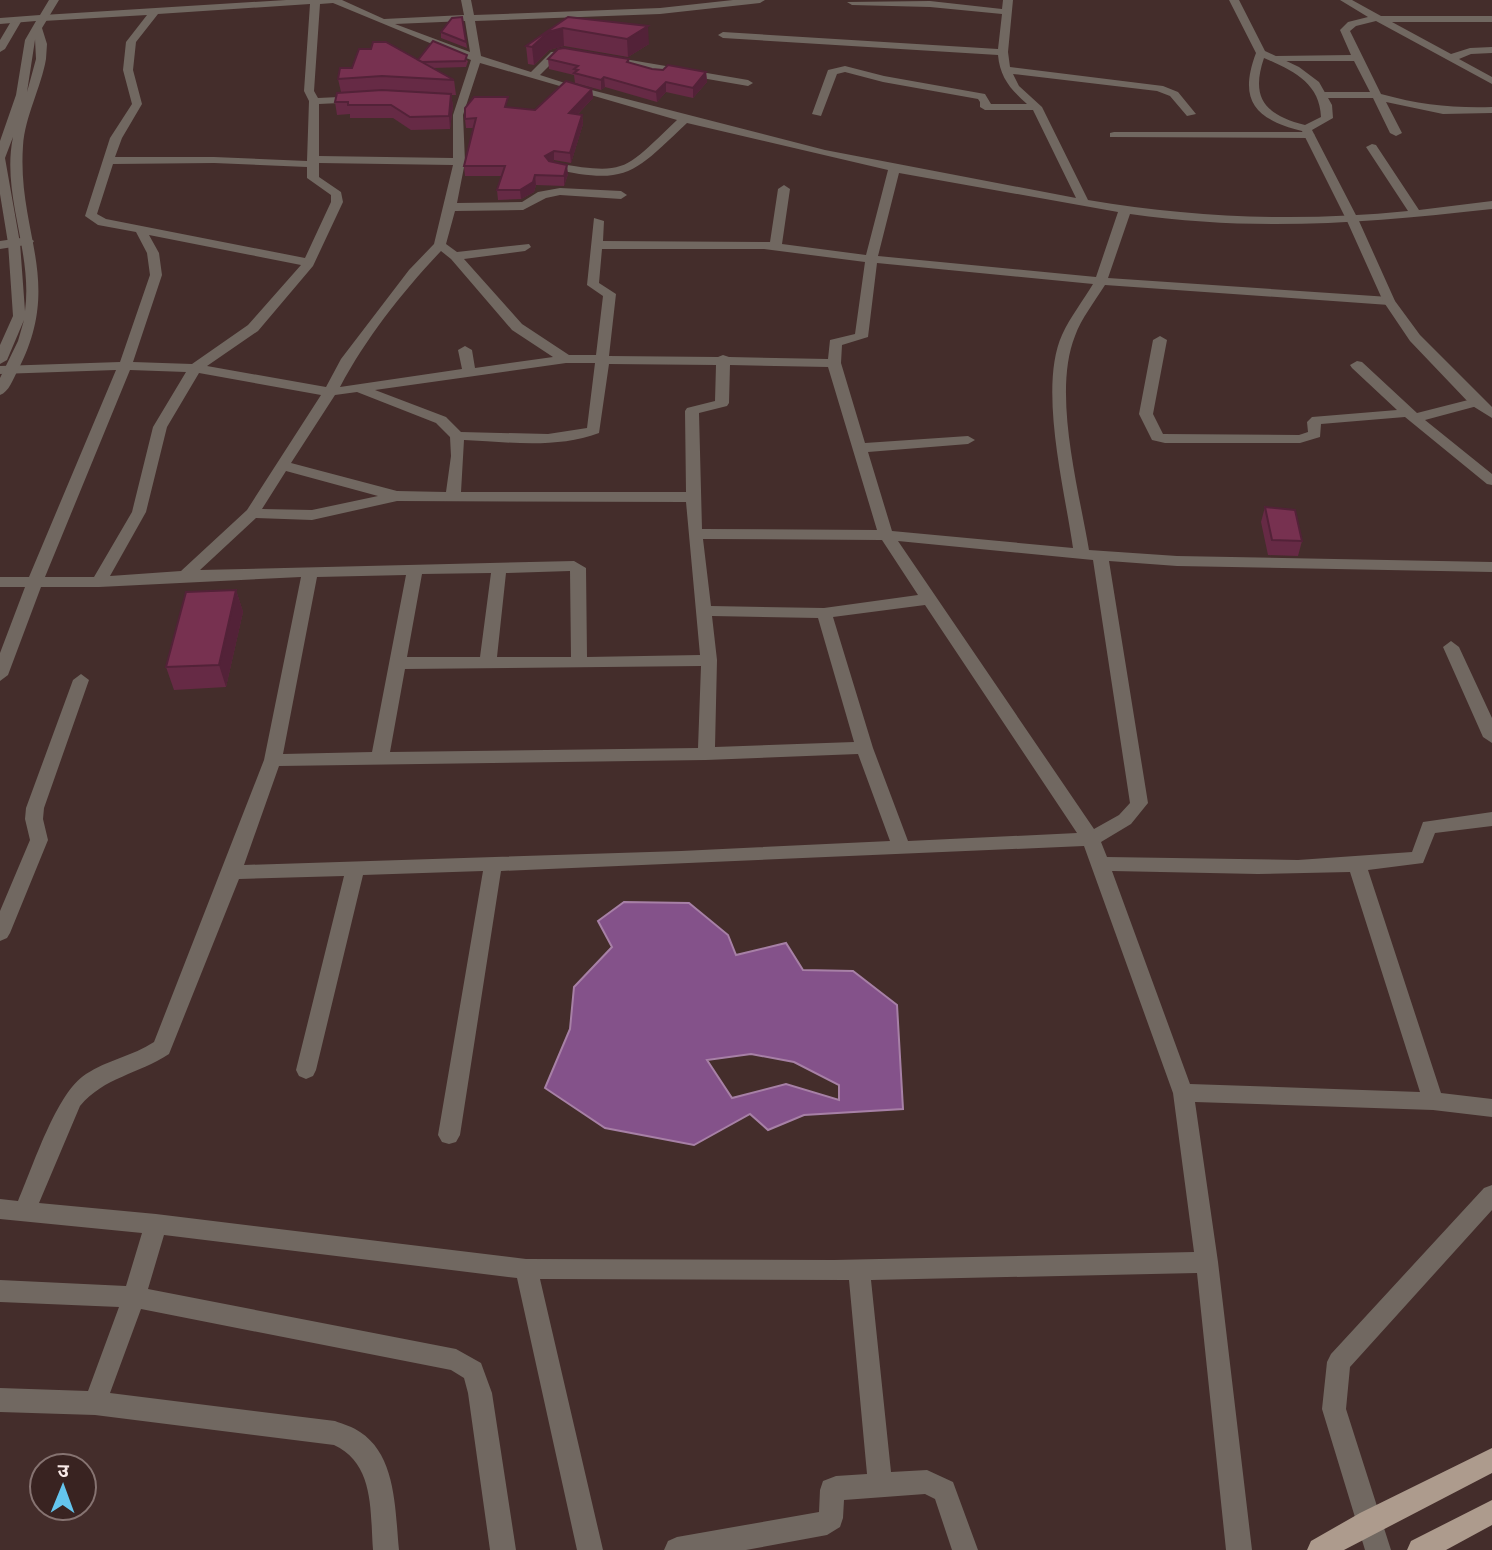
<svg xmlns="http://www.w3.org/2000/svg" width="1492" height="1550" viewBox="0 0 1492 1550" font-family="'Fira Sans Condensed','Noto Sans Devanagari',sans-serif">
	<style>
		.water { fill: #84528a; stroke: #a780a6; stroke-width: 2; fill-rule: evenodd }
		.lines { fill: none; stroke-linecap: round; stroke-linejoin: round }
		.minor { fill: #716861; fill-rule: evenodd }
		.tertiary { fill: #716861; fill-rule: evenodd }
		.primary { fill: #ad9b8d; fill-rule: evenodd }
		.wall { fill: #662a45 }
		.shaded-wall { fill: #532238 }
		.building { fill: #773150; stroke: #532238; stroke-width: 2 }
	</style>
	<rect width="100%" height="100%" fill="#442d2b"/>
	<path class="water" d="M624 902 689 903 728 935 736 955 786 943 803 970 853 971 897 1005 903 1109 804 1115 768 1130 750 1114 694 1145 605 1128 545 1088 570 1029 574 987 612 947 598 921ZM751 1054 794 1062 839 1085V1100L786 1084 732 1098 707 1060Z"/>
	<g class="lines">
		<path class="minor" d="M286 0H342L384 19 464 15 461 0H471L474 15 660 8 733 0H765L760 3 660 14 475 21 481 56 531 72 551 52 573 51V55L558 57 540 75 568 84 825 150 1076 198 1033 110H985L980 107V102L978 99 883 82 845 72 837 74 821 116 812 114 828 70 845 66 884 76 985 94 991 104H1027C1010 89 1000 77 998 55L723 38 718 35 723 32 998 49 1002 14 930 7 852 5 847 2 930 1 1002 9 1003 0H1013L1008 52 1010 67 1163 86 1178 92 1196 114 1187 116 1170 96 1157 91 1013 74 1019 86 1042 107 1088 200C1196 218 1299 222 1408 211L1366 147 1372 144 1376 145 1419 210 1492 201V209C1365 223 1258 232 1130 214L1108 278 1389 297 1395 301 1389 305 1105 285C1095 301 1081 319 1075 336 1052 393 1079 490 1089 550L1177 556 1492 562V572L1177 566 1109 561 1148 803 1131 824 1101 842 1107 857 1298 860 1412 852 1423 822 1492 812V826L1435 833 1423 863 1368 870 1441 1093 1492 1099V1117L1433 1110 1195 1102 1218 1262 1252 1550H1226L1197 1273 871 1280 891 1472 927 1470 953 1482 978 1550H952L935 1499 925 1494 844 1500 843 1518 840 1527 827 1535 746 1550H664L668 1541 677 1537 819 1512 820 1490 823 1481 836 1476 867 1474 849 1280 540 1279 603 1550H577L517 1278 164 1235 148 1289 456 1349 481 1363 492 1393 516 1550H490L468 1393 464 1378 451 1370 141 1309 110 1393 335 1421C343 1424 353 1427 360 1432 397 1456 395 1512 399 1550H373C370 1512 375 1464 334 1445L95 1415 0 1412V1388L88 1391 119 1307 0 1302V1280L126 1286 142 1233 0 1219V1199L18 1201C33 1167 56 1093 86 1074 107 1060 133 1056 154 1042L264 760 301 577 99 587H41L8 675 0 681V653L25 587H0V577H29L116 370 0 374V366L120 362 150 275 147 253 136 232 98 225 85 216 110 138 132 104 123 70 126 42 147 15 43 21 38 18 43 15ZM333 3 471 60 453 115V158L319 156V104L360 102 365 99 360 96 318 98 314 91 320 4ZM310 4 304 91 309 101 307 161 214 157H115L122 138 142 104 133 70 136 42 158 14ZM465 21 470 52 395 24ZM480 63 677 120C623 171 628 175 554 163L548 166 550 168C627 186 633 174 687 123L888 170 866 255 782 244 790 189 784 185 778 189 770 242 603 241 604 221 594 218 587 285 603 296 596 355H569L522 324 464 259 525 251 531 247 529 244 457 252 446 244 455 211 523 210 546 198 560 195 621 199 627 195 621 191 560 188 538 192 522 202 457 203 465 162 463 115ZM214 163 307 167V178L331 195V202L305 258 106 219 97 214 113 164ZM319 163 453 165 434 244 409 270 341 359 326 387 207 366 258 331 313 266 343 202 341 192 319 177ZM899 173 1118 212 1096 277 878 256ZM149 235 301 265 248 325 192 364 133 362 162 275 159 253ZM602 249H764L865 262 855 334 830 340 828 359 729 357 723 355 718 357 609 356 616 294 599 283ZM441 251 451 259 512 330 553 357 475 368 472 350 465 346 458 350 462 369 340 387C366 338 403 291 441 251ZM877 263 1093 284C1083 301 1070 317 1062 335 1038 388 1065 491 1073 548L892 531 868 452 968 444 975 440 968 436 865 443 841 363 842 345 868 337ZM566 363H595L587 428 548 434 461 432 446 417 375 390ZM609 364 716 365 715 401 687 408 685 411 686 492H461L464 440C509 442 556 449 599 433ZM730 365 828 367 877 530 702 529 699 413 727 406 729 403ZM130 370 186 372 153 427 132 512 94 577H45ZM199 373 321 395 247 510 181 571 110 576 146 512 167 427ZM357 392 436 423 450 437 451 456 446 492 397 491 291 463 335 395ZM286 471 378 496 312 510 262 509ZM397 501 686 502 700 655 587 657 586 568 574 561 200 570 256 518 312 520ZM703 539 882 540 918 595 824 608 711 606ZM898 541 1093 560 1130 803 1119 815 1094 829ZM570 571 571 657H497L506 573ZM491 573 480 657H407L422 574ZM406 575 372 752 283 754 317 577ZM925 605 1077 833 908 841 873 748 833 617ZM712 616 818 618 854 742 715 747 717 660ZM701 666 698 748 390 752 405 669ZM858 754 890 841 681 851 244 865 279 766 706 760ZM1084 846 1173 1093 1194 1252 834 1260 526 1259 156 1214 39 1203 80 1106C104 1077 139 1074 169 1054L239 879 344 876 296 1070 299 1076 306 1079 313 1076 316 1070 363 875 483 871 438 1135 442 1142 449 1144 456 1142 460 1135 501 871ZM1112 871 1258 874 1350 872 1420 1092 1190 1084Z
			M1340 0H1352L1381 16H1492V22H1392L1451 54 1470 48 1492 47V53L1471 54 1459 59 1492 77V84L1376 21 1356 26 1350 31 1381 94C1421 105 1451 108 1492 107V113L1443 114 1386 102 1402 133 1396 136 1390 133 1373 98H1323L1318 95 1323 92H1370L1354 61H1271L1270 59 1275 56 1351 55 1340 30 1348 22 1368 17Z
			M13 18 22 20 5 49 0 52V40Z
			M607 56 748 80 753 83 748 86 603 61V57Z
			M1114 132H1309L1315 135 1309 138 1110 137V133Z
			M28 237 34 241 32 244 0 249V241Z
			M1160 336 1167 340 1153 414 1163 434 1299 435 1308 432 1307 422 1312 417 1397 410 1352 368 1350 365 1357 361 1362 362 1417 413 1476 398 1481 399V405L1425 420 1492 474V485L1487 484 1405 417 1321 424 1320 437 1300 443H1165L1152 440 1139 414 1153 340Z
			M1451 641 1459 647 1492 718V743L1483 737 1443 647Z
			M81 674 89 680 44 808 43 819 48 840 10 933 7 938 0 941V911L30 840 25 819 26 808 73 680Z
			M1492 1185V1210L1350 1367 1346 1409 1391 1550H1365L1322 1409 1327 1362 1331 1354 1484 1188Z"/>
		<path class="tertiary" d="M49 0H59L42 28 47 44 46 59C41 88 25 116 23 146 17 233 64 281 18 370 13 379 9 392 0 395V378L18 341 24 320 7 360 0 364V345L13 316 8 243 0 194V141L16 95 25 40 36 21 0 24V18L40 15ZM35 39 36 59 27 92 35 40ZM13 137C1 195 33 252 25 311L20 243 5 158Z
			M1229 0H1239L1265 51 1299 67 1319 82 1332 105 1333 118 1312 130 1359 221 1395 301 1420 335 1492 407V418L1471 405 1410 341 1383 301 1347 221 1302 131C1255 119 1238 101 1256 53ZM1264 58C1292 70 1320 83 1321 117L1305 125C1266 115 1250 99 1264 58Z"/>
		<path class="primary" d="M1492 1448V1473L1344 1550H1307L1311 1541 1360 1513Z
			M1492 1500V1525L1446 1550H1407L1411 1541Z"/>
	</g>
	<path class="wall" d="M462 17 467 48 441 38V32Z
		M568 17 649 44 628 57 564 46 549 50 534 65 528 64 526 46Z
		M433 41 468 61 466 67 433 68 454 80 456 95H451L453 106 450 129 411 130 393 118H350V114L337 115 335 102 341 92 338 79 352 68 371 49 418 60Z
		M548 59H629V63L652 69 663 70 706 72 707 82 693 98 666 92 657 102 605 87 601 90 575 83 574 75 549 69Z
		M592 89 593 98 578 114 582 115 583 124 571 163 554 160 552 162 568 174 564 186 536 185 534 192 521 199 498 200 497 190 502 176H465L464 166 474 128H466L465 119 509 107 535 110Z
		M1265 507 1302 541 1298 556 1268 555 1261 522Z
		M236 590 243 612 226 687 174 690 166 667Z"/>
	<path class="shaded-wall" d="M648 26 649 44 628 57 627 39Z
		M563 28 564 46 549 50 534 65 532 47 548 32Z
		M706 72 707 82 693 98V88Z
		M604 77 605 87 601 90V80Z
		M666 82V92L657 102 656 92Z
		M592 89 593 98 569 123V113Z
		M451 94 453 106 450 129 449 116Z
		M582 115 583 124 571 163 570 153Z
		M554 151V160L545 166V156Z
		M567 165 568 174 564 186V176Z
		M535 175 536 185 534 192 521 199 520 190Z
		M236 590 243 612 226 687 219 665Z"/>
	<path class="building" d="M462 17 466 42 441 32 452 18Z
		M568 17 648 26 627 39 563 28 548 32 532 47 526 46Z
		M433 41 467 55 465 61 422 62 418 60Z
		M373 42H386L454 80 382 76 338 79 340 68H352L359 49H371Z
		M564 48 629 59 627 62 652 69 663 70 668 65 706 72 693 88 666 82 656 92 604 77 601 80 574 73 578 70 574 69 578 66 548 59 558 49Z
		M566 81 592 89 569 113 582 115 570 153 554 151 545 156 549 161 567 165 564 176 535 175 533 182 520 190H497L505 166H464L476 118 465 119V108L474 97H508L505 107 535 110Z
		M382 90 451 94 449 116 410 117 391 105H348V102H335L337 93Z
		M1265 507 1295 510 1302 541 1272 540Z
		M236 590 219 665 166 667 186 592Z"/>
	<g transform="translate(63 1487) rotate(1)"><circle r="33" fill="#392321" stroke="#867371" stroke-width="2"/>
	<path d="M0-5L12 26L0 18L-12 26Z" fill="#64c5ee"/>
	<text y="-10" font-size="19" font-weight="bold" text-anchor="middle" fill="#faebe9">उ</text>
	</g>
</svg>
